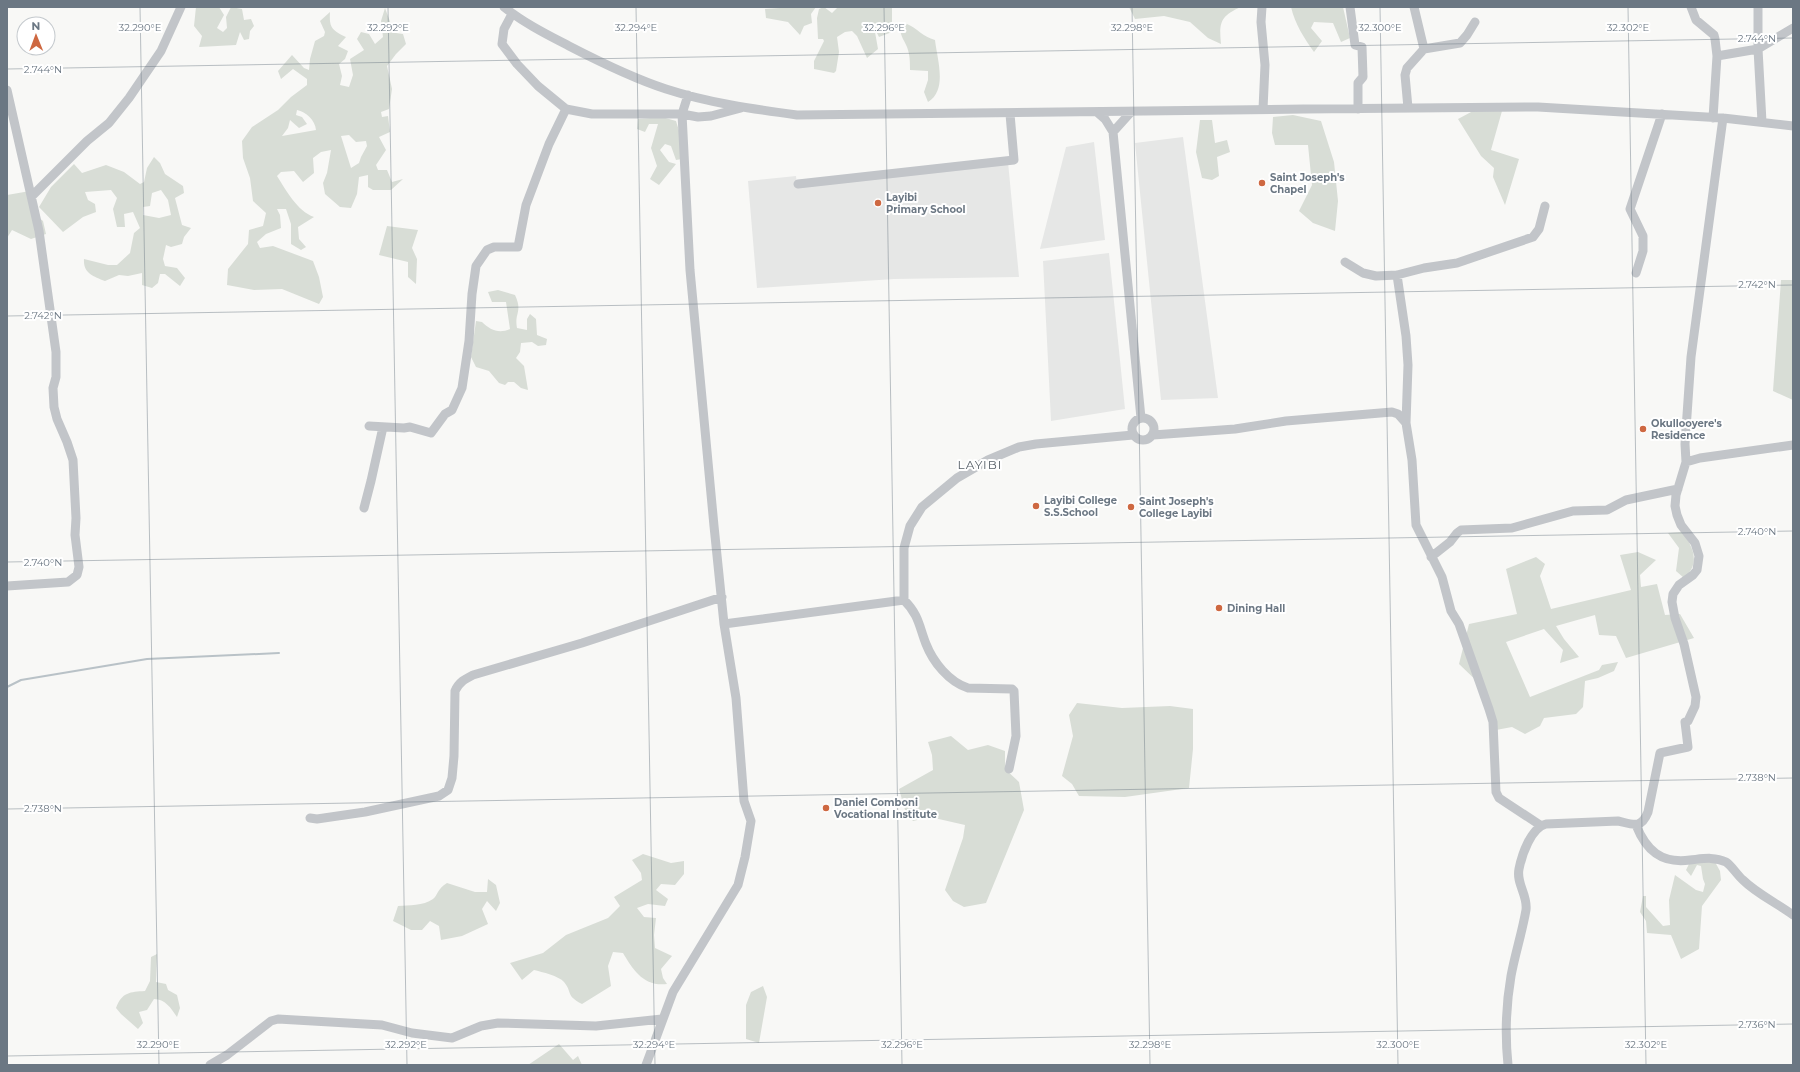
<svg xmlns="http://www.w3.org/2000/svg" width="1800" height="1072" viewBox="0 0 1800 1072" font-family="Montserrat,sans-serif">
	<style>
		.built { fill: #e6e7e6 }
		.green { fill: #d8ddd6; fill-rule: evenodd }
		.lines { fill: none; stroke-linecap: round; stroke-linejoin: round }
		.stream { stroke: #b9c2c7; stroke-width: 2 }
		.minor { stroke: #c2c5c9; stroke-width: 9 }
		.ticks { fill: none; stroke: #6b7783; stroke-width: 1; stroke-opacity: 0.45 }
		.poi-dot { fill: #ce6841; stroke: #fff; stroke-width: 1.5 }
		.labels { text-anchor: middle; stroke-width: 4; stroke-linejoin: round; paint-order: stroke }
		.poi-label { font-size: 10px; font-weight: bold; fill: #6b7783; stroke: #fff; text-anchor: start }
		.quarter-label { font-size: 12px; letter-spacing: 1px; fill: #586169; stroke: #fff }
		.ticks-label { font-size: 10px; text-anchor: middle; fill: #6b7783; stroke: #fff; stroke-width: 4; stroke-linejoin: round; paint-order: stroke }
	</style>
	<rect width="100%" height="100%" fill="#f8f8f6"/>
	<path class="built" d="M1183 137 1218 398 1161 400 1135 143Z
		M1094 142 1105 240 1040 249 1066 147Z
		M1008 162 1019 277 894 279 757 288 748 181 796 176 797 186Z
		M1109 253 1125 409 1051 421 1043 261Z"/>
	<path class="green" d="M196 7H219L224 15 217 28 223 32 227 28 226 17 231 7 242 9 244 20 251 19 254 26 250 31 249 39 244 40 240 32 236 45 199 47 202 36 194 26Z
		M794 7H816L811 14 812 23 804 26 800 35 788 22 766 18 765 9Z
		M824 7 832 13 838 7H892V32L879 37 873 25 864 27 863 33 875 32 878 49 867 58 857 36 852 31 845 32 837 37 839 52 836 71 834 73 814 69V61L824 41 823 39H818L817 18 819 9Z
		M1129 7H1241C1220 16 1219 23 1221 44L1208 38 1190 22 1164 16 1135 19Z
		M1291 7H1343L1350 38 1341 42 1333 23 1314 22 1311 28 1322 41 1314 52C1304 38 1295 24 1291 7Z
		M385 8 392 27 396 33 403 34 406 44 396 54 387 66 392 89 389 109 381 112 382 117 388 116 390 132 379 137 386 150 376 165 378 170H387L392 182 403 179 391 190H373L368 187V175L359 177 357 194 351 208 340 207 325 194 323 183 327 173 331 150 321 152 313 158 314 173 303 182 294 171 281 172 277 176C286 190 297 211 314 217L298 227 299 239 306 247 301 250 291 244V224L286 209H277L280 215 281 228 266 234 257 242 260 248 273 246 313 261 319 277 323 297 319 304 282 289 254 290 227 285 228 269 248 244 249 230 263 226 266 213 253 201 250 178 243 158 242 141 252 127 278 110 291 97 307 85V79L293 69 281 79 278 71 292 55 304 68 309 70 310 59 315 41 324 36 325 32 320 21 330 12C329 28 332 30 346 37L338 46 348 51 345 59 339 64 342 76 340 85 349 87 353 75 350 59 364 50 357 39 361 32 369 34 375 44 383 37 381 21ZM297 110C306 112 315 120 316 130L282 136 288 128 290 120 299 128 307 124 302 117 296 115ZM349 135 356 142 366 141 367 146 361 157 359 163 351 168 341 136Z
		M907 24C917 28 923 37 935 40 937 59 948 90 928 102L924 92 928 80V71L910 70C910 62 910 55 907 47 904 40 901 37 900 29Z
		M1473 111H1502L1491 150 1519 159 1505 205 1493 177 1494 168 1481 156 1458 119Z
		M1293 115 1321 121 1334 162 1338 201 1335 231 1313 223 1299 211 1312 185 1308 145H1275L1272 133 1273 117Z
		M662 117 676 121 680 134 682 159 676 160 671 146 665 144 660 150 669 162 676 164 659 185 650 179 657 166 651 148 658 124H649L645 132 637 129 638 119Z
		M1200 120H1212L1215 143 1227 140 1230 152 1217 157 1219 176 1212 180 1202 178 1196 152Z
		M154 157 160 163 165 174 183 186 184 193 175 198 182 225 191 228 184 237 182 244 171 247 166 245 163 259 165 266 177 268 185 278 180 286 165 274H160L158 283 152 288 142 285V273L128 276 119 275 105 281C93 276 83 273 84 259L108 265H117L130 253 134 233 140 228 133 212 124 214 125 227H117L113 209 117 198 111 190 85 192 88 200 95 204 96 212 83 217 63 232 39 207 51 187 74 164 82 173 106 165 124 172 140 184 144 182 147 168ZM161 190 168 200 171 215 159 218 143 215V207L150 206 152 193Z
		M30 191 33 213 43 221 46 234 31 239 12 230 7 238V195Z
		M387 226 418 230 412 248 417 259 416 284 408 277V262L379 255Z
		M1781 280H1793V400L1773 391Z
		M498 290 515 295C523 312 514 313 517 328L527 330V319L530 314 536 319 537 335 547 339 546 345 538 346 532 342 521 343 520 352 516 358 524 366 528 390 521 388 514 382H508L505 385 499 383 489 371 476 367 471 357 476 321 482 322C490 330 499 334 510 329L506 302H492L488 292Z
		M1683 532C1693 548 1701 563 1684 578L1676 571 1679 548 1668 533Z
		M1638 552 1656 560 1640 575 1641 587 1657 584 1665 615 1680 614 1694 638 1626 658 1616 636 1599 635 1595 615 1556 626 1564 639 1579 657 1560 663 1563 650 1544 629 1506 642 1530 697 1599 670 1602 665 1618 662 1614 671 1598 678 1585 681 1583 707 1576 714 1544 718 1540 726 1525 734 1512 727 1496 730 1484 688 1459 664 1469 624 1517 614 1506 569 1536 557 1545 564 1540 576 1551 609 1631 590 1620 555Z
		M1077 703 1122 708 1170 706 1193 709V749L1189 788 1125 797 1079 796 1072 784 1062 776 1073 736 1069 715Z
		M951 736 968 750 988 745 1005 751V769L1019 782 1024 810 986 903 964 907 953 901 945 890 963 838 965 825 930 817 913 821 905 810 899 789 933 770 932 755 928 742Z
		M643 854 671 863 684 861V874L675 885 661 884 656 890 668 899 665 906 648 904 637 908 644 917 656 918 654 935 655 948 672 956 661 969 663 978 667 984C644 987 633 970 623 953L613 952 608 966 611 986 582 1004C565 995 573 993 564 982 559 976 542 972 534 970L522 980 510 963 543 953 566 935 608 918 620 906 614 897 642 880 641 873 632 860Z
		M1693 862H1715L1720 871 1721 880 1702 906 1699 949 1681 959 1671 935 1647 933 1646 921 1640 912 1643 896H1646V907L1663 926 1670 925 1669 900 1675 875 1696 890 1703 892 1705 884 1703 879 1701 866 1697 865 1691 876 1686 870 1689 864Z
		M488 879 496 885 500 903 496 911 487 901 482 909 488 924 462 936 441 940 439 926 430 921 422 930H411L393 921 398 906C409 905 423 906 433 899 438 895 437 889 447 883L475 892H487Z
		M157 954 156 982 166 984 168 990 177 995 180 1008 177 1017C171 1008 165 999 154 999L147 1010 139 1012 143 1023 138 1029 121 1014 116 1008C122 992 130 992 145 991L150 981 151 957Z
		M763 986 767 997 759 1043 746 1039V1005L751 992Z
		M559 1044 573 1060 578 1056 582 1065H528Z"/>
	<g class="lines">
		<path class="stream" d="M7 687 21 680 147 659 279 653"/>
		<path class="minor" d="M504 7C524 23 546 34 569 46 600 62 632 78 666 89 709 103 753 109 797 115L1304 109 1538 107 1723 118 1793 126
			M1262 7 1261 22 1265 65 1263 109
			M1350 7 1355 45 1362 47 1363 77 1358 83V109
			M1414 7 1424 49
			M1691 7 1696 20 1714 35 1715 39 1717 56 1713 118
			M1758 7V49L1762 122
			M512 14 504 29 502 44 517 64 538 86 566 109 592 114H682L698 117 711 116 741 108
			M1717 56 1758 49 1793 28
			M7 90 39 231 56 352V377L53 388 54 407 57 419 67 442 73 460 76 518 75 535 79 567 77 575 68 582 7 586
			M1408 108 1405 75 1407 68 1424 49 1460 43 1467 35 1475 22
			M1097 112 1105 119 1113 132 1141 418
			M1113 132 1131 112
			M798 184 1014 160 1010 114
			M32 196 87 141 109 123 129 98 161 51 181 7
			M1345 262 1363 273 1376 276 1397 275 1424 268 1457 263 1533 237 1539 229 1545 206
			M1636 273 1643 251V236L1630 209 1662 114
			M1397 275 1406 336 1408 365 1406 423 1412 460 1416 525 1442 577 1451 611 1459 624 1489 709 1493 722 1496 792 1499 798 1540 825
			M1132 429a11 11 0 1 1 22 0a11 11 0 1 1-22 0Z
			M369 426 404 428 410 427 431 433 445 414 452 410 462 388 469 341 472 294 476 266 487 250 494 247H518L526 205 549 144 566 109
			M1153 435 1235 429 1286 421 1392 412 1398 414 1406 423
			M1686 462 1700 458 1793 445
			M364 508 371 481 383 427
			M1431 557 1450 542 1457 533 1461 530 1512 528 1573 511 1607 510 1626 500 1678 489
			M724 624 904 600
			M1009 769 1016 736 1014 691 1012 689 968 688C949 682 933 662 926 644 919 626 919 615 904 600V548L910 526 922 507 957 478 988 460 1019 447 1036 444 1133 435
			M310 818 317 819 365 812 439 796 448 790 452 778 454 756 455 691C459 682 465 679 473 675L582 643 722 597
			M1636 825C1646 850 1661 864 1690 860 1701 859 1714 856 1726 862 1732 866 1737 875 1743 880 1757 894 1777 903 1793 915
			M210 1065 227 1055 271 1021 278 1019 382 1025 412 1033 452 1038 481 1026 498 1023 596 1026 662 1019
			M646 1065 673 992 738 885 745 857 751 821 744 801 736 698 724 624 714 526 690 270 682 114 688 95
			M1508 1065C1505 1036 1506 1005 1511 976 1515 954 1522 933 1526 910 1528 895 1516 884 1519 869 1522 854 1531 828 1546 824L1618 821C1632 824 1641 830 1648 812L1660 753 1688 747 1685 722 1688 721 1695 706 1696 697 1684 644 1675 618 1672 602 1673 594 1679 585 1693 575 1697 570 1699 556 1695 543 1681 525 1677 515 1675 506 1676 495 1686 462 1685 444 1691 357 1723 118"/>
	</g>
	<path class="ticks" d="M140 7 159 1065M388 7 407 1065M636 7 655 1065M884 7 902 1065M1132 7 1150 1065M1380 7 1398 1065M1628 7 1646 1065M7 69 1793 38M7 316 1793 285M7 562 1793 531M7 809 1793 778M7 1056 1793 1024"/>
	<g class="poi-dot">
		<circle cx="1262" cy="183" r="4"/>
		<circle cx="878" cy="203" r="4"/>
		<circle cx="1643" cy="429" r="4"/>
		<circle cx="1036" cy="506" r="4"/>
		<circle cx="1131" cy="507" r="4"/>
		<circle cx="1219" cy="608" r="4"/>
		<circle cx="826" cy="808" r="4"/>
	</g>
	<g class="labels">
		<g class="poi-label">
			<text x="1270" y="181">Saint Joseph's<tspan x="1270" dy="12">Chapel</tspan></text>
			<text x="886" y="201">Layibi<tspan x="886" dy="12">Primary School</tspan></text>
			<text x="1651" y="427">Okullooyere's<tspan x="1651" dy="12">Residence</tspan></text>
			<text x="1044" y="504">Layibi College<tspan x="1044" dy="12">S.S.School</tspan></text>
			<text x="1139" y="505">Saint Joseph's<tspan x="1139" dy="12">College Layibi</tspan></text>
			<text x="1227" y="612">Dining Hall</text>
			<text x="834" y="806">Daniel Comboni<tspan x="834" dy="12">Vocational Institute</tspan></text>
		</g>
		<g class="quarter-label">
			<text x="980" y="469">LAYIBI</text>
		</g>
	</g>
	<g class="ticks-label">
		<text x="140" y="31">32.290°E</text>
		<text x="388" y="31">32.292°E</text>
		<text x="636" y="31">32.294°E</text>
		<text x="884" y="31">32.296°E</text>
		<text x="1132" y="31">32.298°E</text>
		<text x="1380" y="31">32.300°E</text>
		<text x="1628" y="31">32.302°E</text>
		<text x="1757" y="42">2.744°N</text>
		<text x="43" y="73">2.744°N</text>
		<text x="1757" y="288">2.742°N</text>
		<text x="43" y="319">2.742°N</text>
		<text x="1757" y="535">2.740°N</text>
		<text x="43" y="566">2.740°N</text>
		<text x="1757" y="781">2.738°N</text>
		<text x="43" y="812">2.738°N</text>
		<text x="1757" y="1028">2.736°N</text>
		<text x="158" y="1048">32.290°E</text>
		<text x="406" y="1048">32.292°E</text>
		<text x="654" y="1048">32.294°E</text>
		<text x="902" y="1048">32.296°E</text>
		<text x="1150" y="1048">32.298°E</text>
		<text x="1398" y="1048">32.300°E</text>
		<text x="1646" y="1048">32.302°E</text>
	</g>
	<rect width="1800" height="1072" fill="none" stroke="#6b7783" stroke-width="16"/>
	<g transform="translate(36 36) rotate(359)"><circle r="19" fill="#ffffff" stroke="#c4c9cd"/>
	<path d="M0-3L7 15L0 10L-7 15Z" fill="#ce6841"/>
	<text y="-6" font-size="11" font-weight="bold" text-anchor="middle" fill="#6b7783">N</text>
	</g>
</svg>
